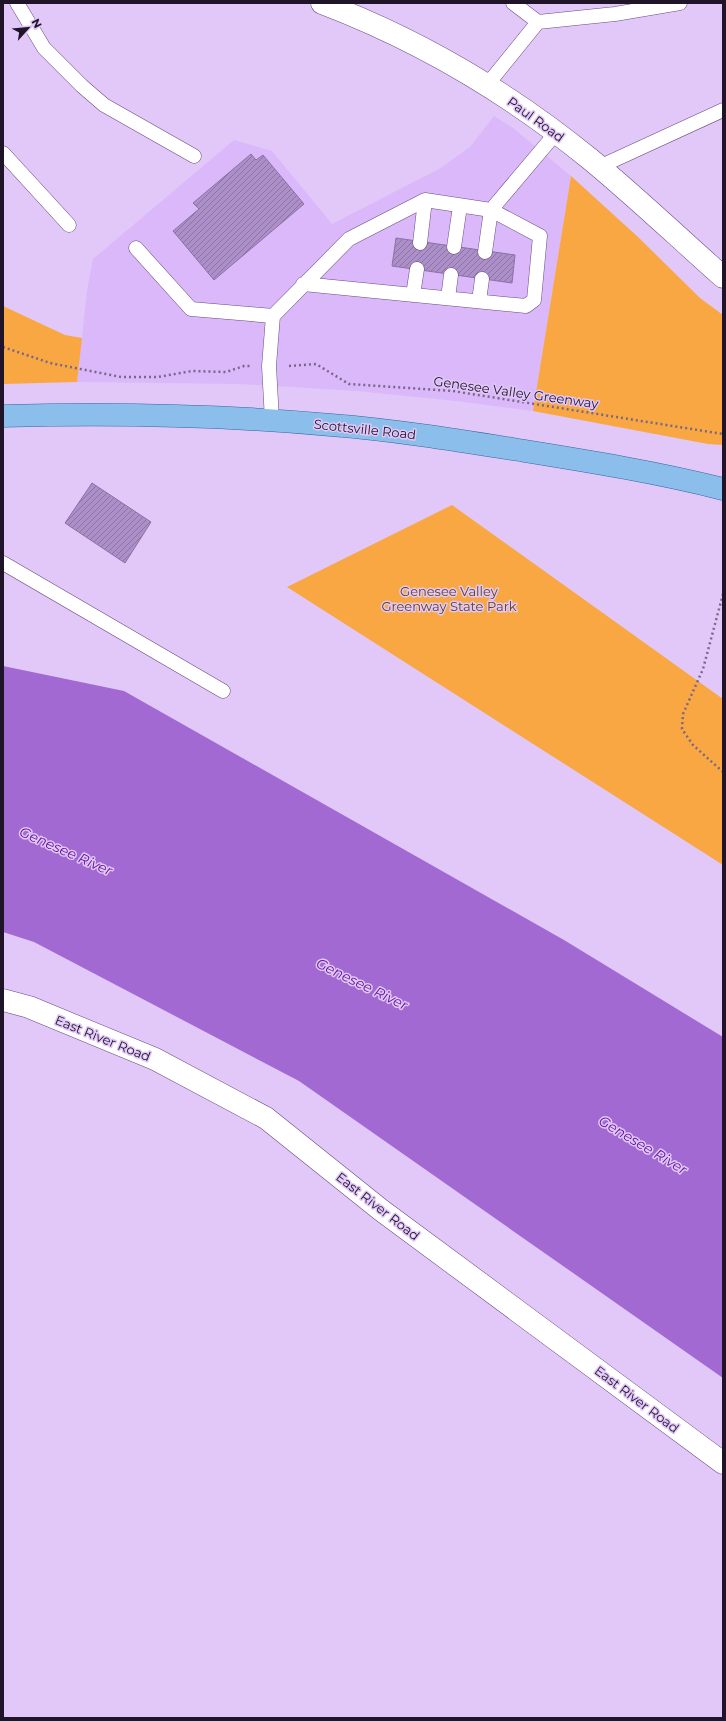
<svg xmlns="http://www.w3.org/2000/svg" width="726" height="1721" viewBox="0 0 726 1721" font-family="Montserrat,sans-serif">
	<style>
		.built { fill: #dab8fa }
		.green { fill: #f9a742 }
		.water { fill: #a369d2 }
		.building { fill: url(#building-hatch); stroke: #8d70a7 }
		.lines { fill: none; stroke-linecap: round; stroke-linejoin: round }
		.service-casing { stroke: #684c80; stroke-width: 15 }
		.tertiary-casing { stroke: #684c80; stroke-width: 23 }
		.primary-casing { stroke: #34679e; stroke-width: 23 }
		.path { stroke: #796789; stroke-width: 2.5; stroke-dasharray: 2 3; stroke-linecap: butt }
		.service { stroke: #fff; stroke-width: 14 }
		.tertiary { stroke: #fff; stroke-width: 22 }
		.primary { stroke: #8bbeeb; stroke-width: 22 }
		.labels { text-anchor: middle; stroke-width: 3; stroke-linejoin: round; paint-order: stroke }
		.street-label { font-size: 13px; fill: #201429; stroke: #e1c8f8 }
		.park-label { font-size: 13px; fill: #633f12; stroke: #e1c8f8 }
		.water-label { font-size: 14px; font-style: italic; fill: #671597; stroke: #e1c8f8 }
	</style>
	<defs>
		<pattern id="building-hatch" width="6" height="6" patternUnits="userSpaceOnUse"><rect width="6" height="6" fill="#ac8fc8"/><path d="M-1 1l2-2M0 6l6-6M5 7l2-2" fill="none" stroke="#8c74a2"/></pattern>
	</defs>
	<rect width="100%" height="100%" fill="#e1c8f8"/>
	<path class="built" d="M494 116 513 128 571 176 533 411 456 401 357 391 240 384 77 382 87 291 93 259 234 140 272 151 332 224 439 169 470 147Z"/>
	<path class="green" d="M571 176 638 237 700 298 723 315V445L708 444 533 411Z
		M3 306 65 335 82 338 77 382 4 384Z
		M452 505 723 699V865L287 587Z"/>
	<path class="water" d="M3 666 124 691 564 940 723 1037V1378L299 1081 34 942 3 932Z"/>
	<path class="building" d="M251 154 256 160 263 155 304 204 214 280 173 231 199 209 193 203Z
		M396 238 515 255 512 283 392 266Z
		M92 483 151 522 125 563 65 523Z"/>
	<g class="lines">
		<defs>
			<path id="service" d="M17 3 44 48 82 86 104 105 194 156
				M538 22 615 14 680 3
				M487 85 538 22 513 3
				M3 153 69 225
				M599 167 723 110
				M420 243 425 200
				M454 247 460 206
				M136 248 191 309 273 316
				M485 252 491 210 556 133
				M413 295 417 269
				M448 298 451 275
				M479 301 482 279
				M272 420 269 366 273 316 349 239 425 200 491 210 540 236 534 300 526 306 303 284
				M3 563 223 691"/>
			<path id="tertiary" d="M322 3C419 40 509 93 590 159 636 197 679 238 723 277
				M3 1000 29 1007 155 1059 266 1118 381 1210 723 1463"/>
			<path id="primary" d="M3 416C112 413 222 415 331 425 394 430 456 440 519 450 587 461 656 472 723 489"/>
		</defs>
		<use href="#service" class="service-casing"/>
		<use href="#tertiary" class="tertiary-casing"/>
		<use href="#primary" class="primary-casing"/>
		<path class="path" d="M3 347 50 363 121 377H158L192 371 226 372 244 366H250
			M289 366 316 364 349 384 453 391 723 434
			M723 594 703 669 683 714 682 729 693 745 723 772"/>
		<use href="#service" class="service"/>
		<use href="#tertiary" class="tertiary"/>
		<use href="#primary" class="primary"/>
	</g>
	<g class="labels">
		<g class="street-label">
			<text transform="translate(536 119) rotate(36)" y="5">Paul Road</text>
			<text transform="translate(516 392) rotate(8)" y="5">Genesee Valley Greenway</text>
			<text transform="translate(365 429) rotate(6)" y="5">Scottsville Road</text>
			<text transform="translate(103 1038) rotate(22)" y="5">East River Road</text>
			<text transform="translate(378 1206) rotate(38)" y="5">East River Road</text>
			<text transform="translate(637 1399) rotate(37)" y="5">East River Road</text>
		</g>
		<g class="park-label">
			<text x="449" y="596">Genesee Valley<tspan x="449" dy="15">Greenway State Park</tspan></text>
		</g>
		<g class="water-label">
			<text transform="translate(66 851) rotate(24)" y="5">Genesee River</text>
			<text transform="translate(362 984) rotate(26)" y="5">Genesee River</text>
			<text transform="translate(643 1145) rotate(31)" y="5">Genesee River</text>
		</g>
	</g>
	<rect width="726" height="1721" fill="none" stroke="#201429" stroke-width="8"/>
	<g transform="translate(28 28) rotate(63)" stroke="#e1c8f8" stroke-width="3" paint-order="stroke">
	<path d="M0-3L7 15L0 10L-7 15Z" fill="#201429"/>
	<text y="-6" font-size="11" font-weight="bold" text-anchor="middle" fill="#201429">N</text>
	</g>
</svg>
